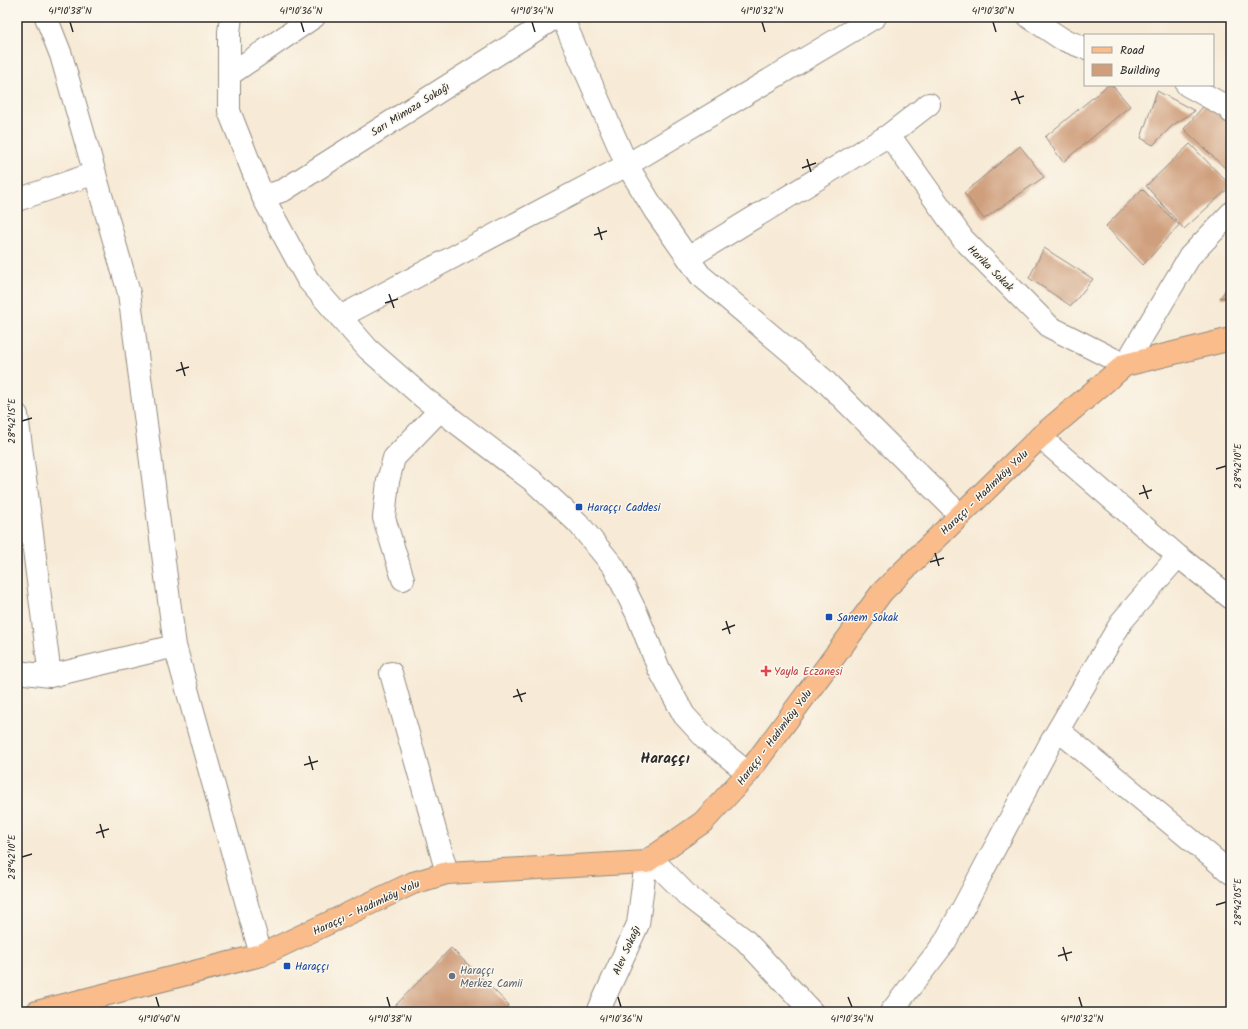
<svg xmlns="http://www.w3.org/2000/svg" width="1248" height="1029" viewBox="0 0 1248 1029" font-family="Kalam,sans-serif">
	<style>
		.building { fill: #cf9e7b }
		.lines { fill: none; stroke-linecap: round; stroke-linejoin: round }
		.minor-casing { stroke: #918a80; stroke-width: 24 }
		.major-casing { stroke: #918a80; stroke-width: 24 }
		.minor { stroke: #fff; stroke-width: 22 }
		.major { stroke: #f9bc8a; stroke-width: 22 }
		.ticks { fill: none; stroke: #2b2b2b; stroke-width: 1.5 }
		.transit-dot { fill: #1a4fb4; stroke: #fbf7ec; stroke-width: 1.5 }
		.health-dot { fill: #e0444e; stroke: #fbf7ec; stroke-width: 1.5 }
		.worship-dot { fill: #6b7280; stroke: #fbf7ec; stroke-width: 1.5 }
		.labels { text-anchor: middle; stroke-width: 3; stroke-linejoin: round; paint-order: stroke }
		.street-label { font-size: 11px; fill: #2b2b2b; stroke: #fbf7ec }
		.transit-label { font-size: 11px; fill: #164399; stroke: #fbf7ec; text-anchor: start }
		.health-label { font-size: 11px; fill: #be3a42; stroke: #fbf7ec; text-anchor: start }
		.worship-label { font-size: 11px; fill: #5b616d; stroke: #fbf7ec; text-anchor: start }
		.district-label { font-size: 15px; font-weight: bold; fill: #2b2b2b; stroke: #fbf7ec }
		.neatline { fill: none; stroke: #2b2b2b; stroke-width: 1.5 }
		.ticks-label { font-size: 10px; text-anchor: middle; fill: #2b2b2b }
	</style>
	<rect width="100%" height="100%" fill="#fbf7ec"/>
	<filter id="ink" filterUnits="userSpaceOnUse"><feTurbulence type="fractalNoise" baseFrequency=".025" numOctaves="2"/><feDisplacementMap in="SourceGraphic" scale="8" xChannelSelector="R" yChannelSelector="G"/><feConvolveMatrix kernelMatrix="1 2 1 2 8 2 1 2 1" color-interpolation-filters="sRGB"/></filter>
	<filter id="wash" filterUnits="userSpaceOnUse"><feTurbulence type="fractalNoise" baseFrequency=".012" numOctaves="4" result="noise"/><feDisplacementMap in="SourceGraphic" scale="16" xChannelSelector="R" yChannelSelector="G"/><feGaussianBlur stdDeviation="0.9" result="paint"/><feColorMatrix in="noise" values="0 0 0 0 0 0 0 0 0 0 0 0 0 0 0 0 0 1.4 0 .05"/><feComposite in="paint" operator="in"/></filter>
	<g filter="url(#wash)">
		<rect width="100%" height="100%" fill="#f7ead6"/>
		<g id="blocks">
			<path class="building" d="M1108 85H1112L1130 106 1063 162 1045 137Z
				M1157 91 1195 111 1173 125 1153 145 1141 138Z
				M1207 102 1231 126V168L1228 171 1184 129Z
				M1190 144 1231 186 1184 229 1146 186Z
				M1020 146 1044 177 984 219 964 193Z
				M1142 189 1179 225 1143 265 1106 226Z
				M1044 248 1093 279 1071 306 1029 278Z
				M1231 282V297L1220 298Z
				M451 948 509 1005 503 1012H395L392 1009Z"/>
		</g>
	</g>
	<g filter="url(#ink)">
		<use href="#blocks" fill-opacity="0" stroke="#918a80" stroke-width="1"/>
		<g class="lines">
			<defs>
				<path id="minor" d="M46 17 61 55 129 293 175 646 261 955
					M231 17 229 32V111L263 197 308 280 368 349 424 398 533 481 578 523 614 567 637 614 659 669 684 715 706 739 748 773
					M562 17 627 165 655 211 700 275 824 380 960 515
					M1029 17 1062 39 1085 48
					M229 75 314 17
					M1187 85 1227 107 1231 112
					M889 135 963 239 1050 327 1125 365 1190 256 1231 213
					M263 197 284 190 556 17
					M17 200 95 173
					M688 258 889 135 929 104
					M340 317 627 165 875 17
					M17 415 50 676 17 672
					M1040 437 1178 556 1231 598
					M403 579 384 518 388 481 394 458 440 410
					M391 673 447 873
					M50 676 175 646
					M1058 730 1231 873
					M651 858 689 897 745 940 812 1012
					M598 1012 638 924 646 862
					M891 1012 945 942 1051 742 1122 621 1178 556"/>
				<path id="major" d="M37 1012 261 955 413 883 447 873 646 862 703 822 748 773 882 592 1040 437 1125 365 1231 339"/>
			</defs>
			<use href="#minor" class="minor-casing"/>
			<use href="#major" class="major-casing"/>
			<use href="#minor" class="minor"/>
			<use href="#major" class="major"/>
		</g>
	</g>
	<path class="ticks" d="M70 22 73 32M301 22 304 32M532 22 535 32M762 22 765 32M993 22 996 32M1015 91 1020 104M1011 100 1024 96M807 159 811 172M802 168 816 163M598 227 602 240M594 235 607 231M389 294 394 308M385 303 398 299M181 362 185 376M176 371 189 367M22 421 32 418M1216 469 1226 466M1143 485 1148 499M1139 494 1152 490M935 553 939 566M930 562 944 558M726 621 730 634M722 630 735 625M517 689 522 702M513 697 526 693M309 756 313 770M304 765 318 761M100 824 104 838M96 833 109 829M22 857 32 854M1216 905 1226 902M1063 947 1067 961M1058 956 1072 952M156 997 159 1007M387 997 390 1007M618 997 621 1007M848 997 852 1007M1079 997 1082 1007"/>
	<g class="transit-dot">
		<rect x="575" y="503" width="8" height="8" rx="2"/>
		<rect x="825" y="613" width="8" height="8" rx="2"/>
		<rect x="283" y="962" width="8" height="8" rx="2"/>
	</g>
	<path class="health-dot" d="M764 665h4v4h4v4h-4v4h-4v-4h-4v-4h4z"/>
	<circle class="worship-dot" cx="452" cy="976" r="4"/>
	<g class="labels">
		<g class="street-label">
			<text transform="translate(410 109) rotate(-32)" y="4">Sarı Mimoza Sokağı</text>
			<text transform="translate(991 268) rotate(45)" y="4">Harika Sokak</text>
			<text transform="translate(984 492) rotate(-44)" y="4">Haraççı - Hadımköy Yolu</text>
			<text transform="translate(774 737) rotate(-53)" y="4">Haraççı - Hadımköy Yolu</text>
			<text transform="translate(366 907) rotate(-25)" y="4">Haraççı - Hadımköy Yolu</text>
			<text transform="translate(626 950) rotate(-66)" y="4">Alev Sokağı</text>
		</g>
		<g class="transit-label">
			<text x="587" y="511">Haraççı Caddesi</text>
			<text x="837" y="621">Sanem Sokak</text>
			<text x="295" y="970">Haraççı</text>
		</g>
		<g class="health-label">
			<text x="774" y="675">Yayla Eczanesi</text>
		</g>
		<g class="worship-label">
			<text x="460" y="974">Haraççı<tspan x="460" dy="13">Merkez Camii</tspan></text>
		</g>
		<g class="district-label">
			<text x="665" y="763">Haraççı</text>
		</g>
	</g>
	<rect width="1248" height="1029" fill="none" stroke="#fbf7ec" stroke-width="44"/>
	<rect x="1084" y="34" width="130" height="52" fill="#fbf7ec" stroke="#a8a59f"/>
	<rect x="1092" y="47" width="20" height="6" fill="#f9bc8a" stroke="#a8a59f"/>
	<text x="1120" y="54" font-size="12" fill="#2b2b2b">Road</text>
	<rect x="1092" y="64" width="20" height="12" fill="#cf9e7b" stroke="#a8a59f"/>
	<text x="1120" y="74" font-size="12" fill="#2b2b2b">Building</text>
	<rect x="22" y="22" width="1204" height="985" class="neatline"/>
	<g class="ticks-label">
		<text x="70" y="14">41°10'38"N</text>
		<text x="301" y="14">41°10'36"N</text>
		<text x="532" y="14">41°10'34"N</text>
		<text x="762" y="14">41°10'32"N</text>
		<text x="993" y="14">41°10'30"N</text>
		<text transform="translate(11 421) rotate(-90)" y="4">28°42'15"E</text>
		<text transform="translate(1237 466) rotate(-90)" y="4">28°42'10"E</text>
		<text transform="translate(11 857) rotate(-90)" y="4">28°42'10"E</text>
		<text transform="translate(1237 902) rotate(-90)" y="4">28°42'05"E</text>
		<text x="159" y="1022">41°10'40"N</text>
		<text x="390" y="1022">41°10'38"N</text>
		<text x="621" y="1022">41°10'36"N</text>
		<text x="852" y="1022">41°10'34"N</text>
		<text x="1082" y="1022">41°10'32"N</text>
	</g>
</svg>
